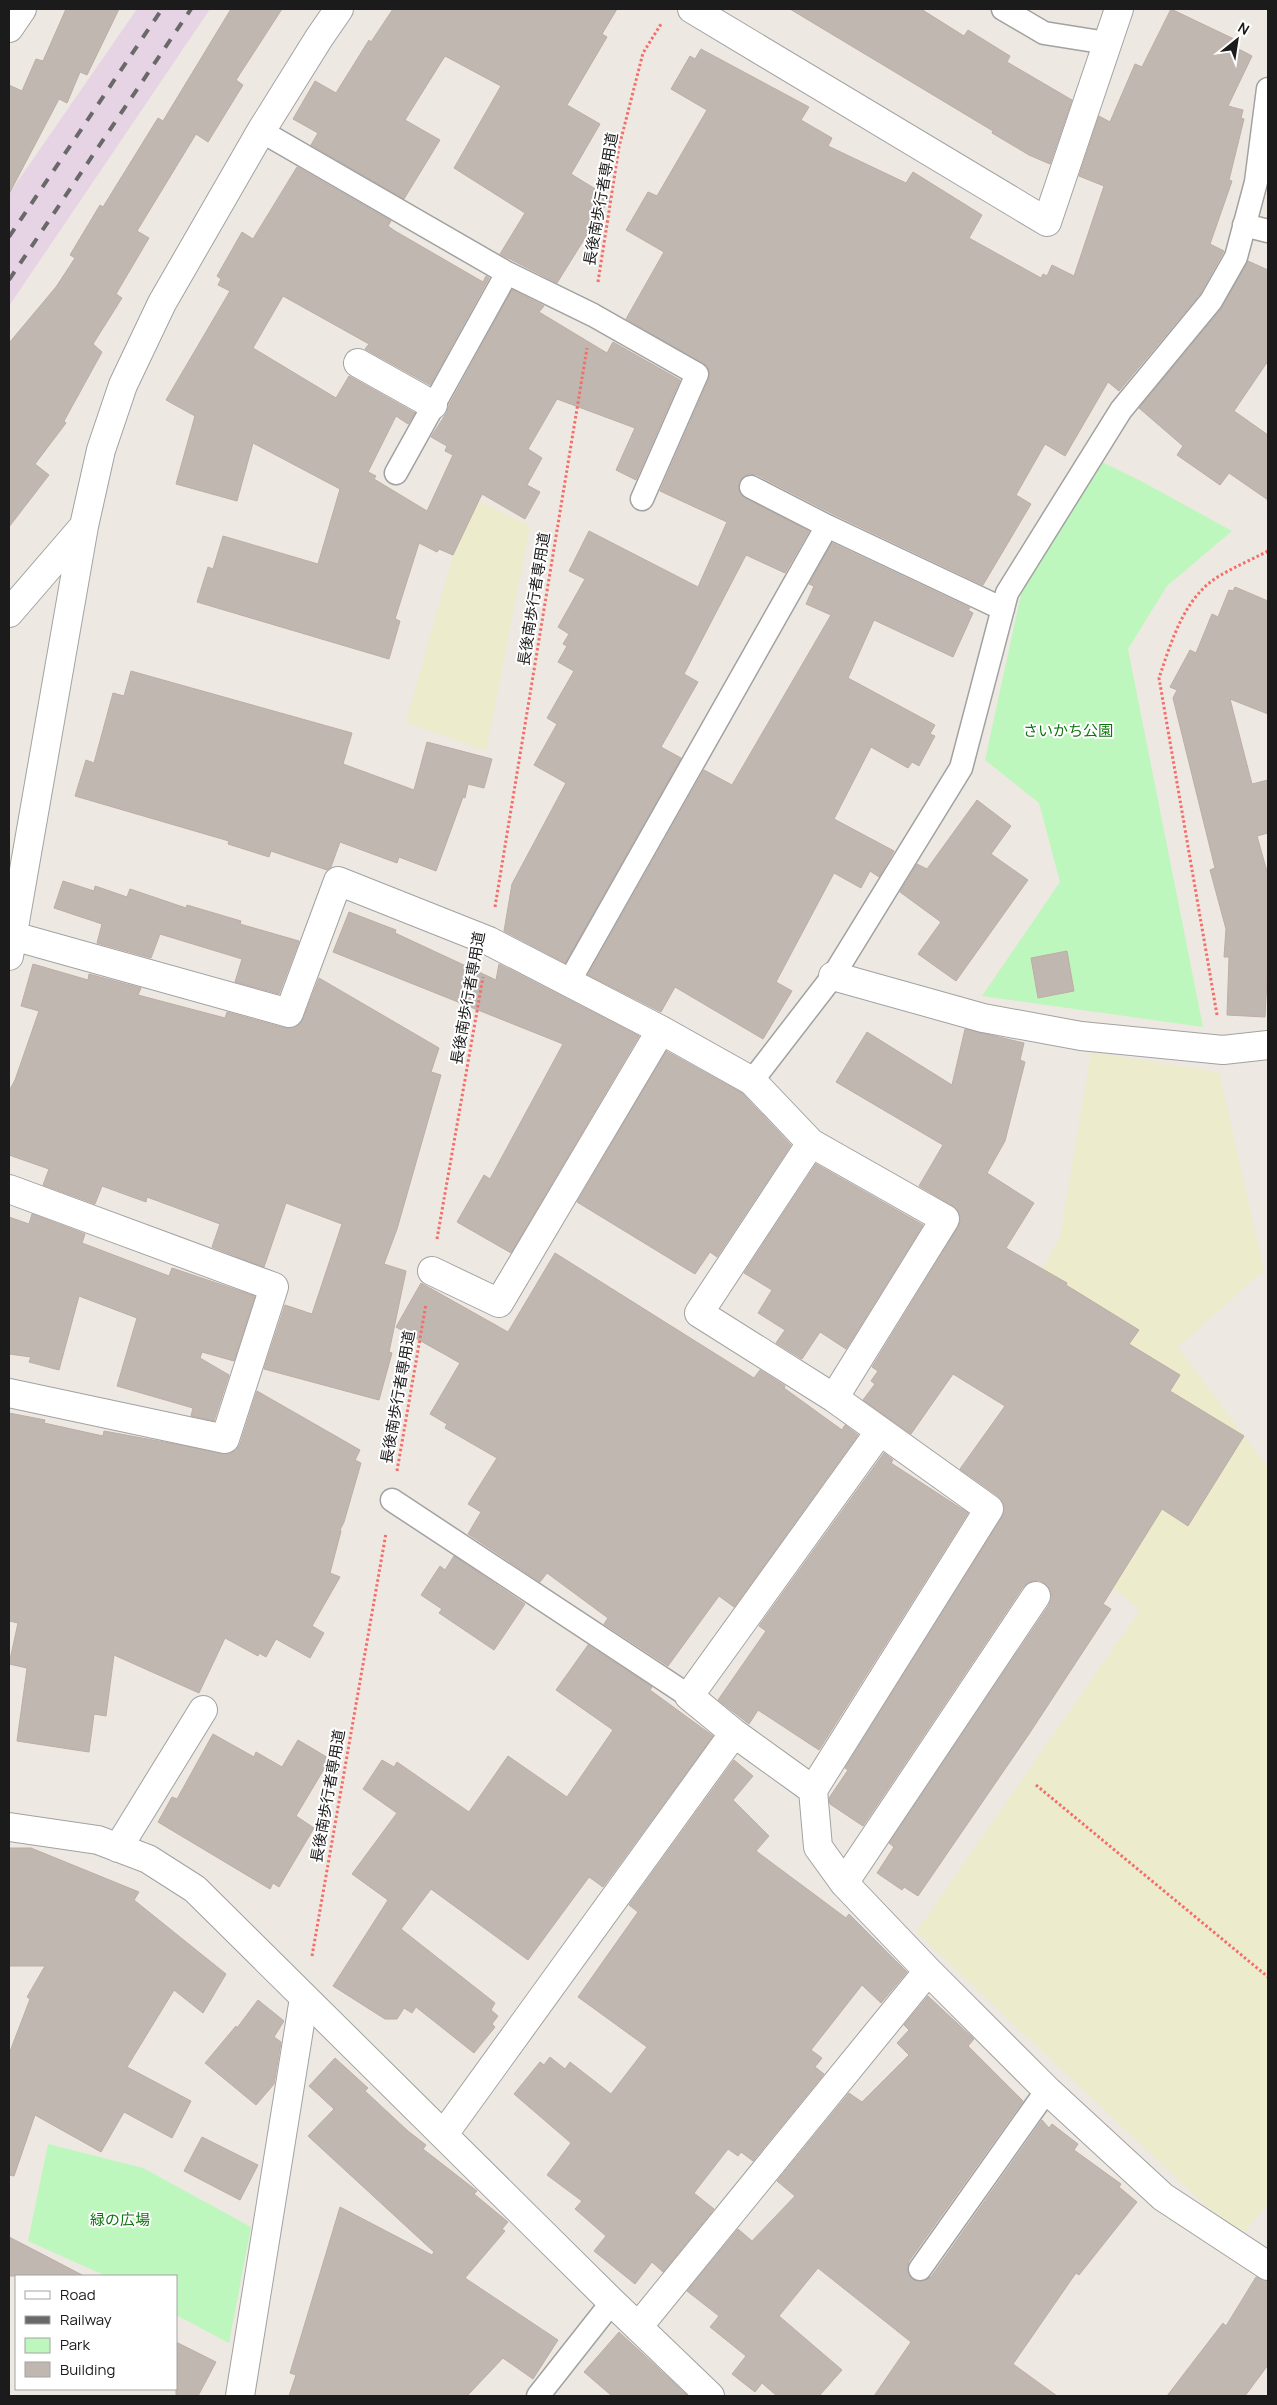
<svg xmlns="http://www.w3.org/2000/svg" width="1277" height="2405" viewBox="0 0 1277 2405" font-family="Manrope,'Noto Sans JP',sans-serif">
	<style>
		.industrial { fill: #e6d3e4 }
		.farmland { fill: #ecebcc }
		.park { fill: #bef7be }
		.building { fill: #c1b7b1; stroke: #beada4 }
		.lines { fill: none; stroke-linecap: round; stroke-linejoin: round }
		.service-casing { stroke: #a2a2a2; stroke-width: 25 }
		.minor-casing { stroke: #a2a2a2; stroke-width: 30 }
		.path { stroke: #f56d6a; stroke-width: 3; stroke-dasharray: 2.5 2.5; stroke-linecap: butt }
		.service { stroke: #fff; stroke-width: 22 }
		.minor { stroke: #fff; stroke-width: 28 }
		.rail { stroke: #696969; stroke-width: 4; stroke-dasharray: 10 10; stroke-linecap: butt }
		.labels { text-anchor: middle; stroke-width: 4; stroke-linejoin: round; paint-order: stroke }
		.street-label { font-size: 15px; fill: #1b1b1b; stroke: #fff }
		.park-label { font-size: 15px; fill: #0e750e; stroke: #fff }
	</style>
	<rect width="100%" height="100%" fill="#ede8e1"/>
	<path class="industrial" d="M137 9H210L9 306V194Z"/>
	<path class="farmland" d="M479 501 530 526 486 751 406 722 453 555Z
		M1091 1052 1219 1072 1264 1270 1178 1347 1268 1468V2203L1240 2238 916 1932 1140 1610 1012 1507 1052 1439 978 1388 1060 1237Z"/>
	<path class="park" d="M1102 462 1141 481 1232 531 1167 586 1128 649 1203 1027 982 996 1060 882 1039 803 985 760 1023 585Z
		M48 2144 143 2168 251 2227 229 2343 176 2315V2276H106L28 2241Z"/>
	<path class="building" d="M66 9H119L87 75 80 72 67 103 59 99 9 194V85L22 91 36 59 43 61Z
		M231 9H282L236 80 243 85 208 142 196 134 137 231 149 238 116 294 122 298 93 344 102 352 64 421 66 423 35 464 49 475 9 527V343L56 287 75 258 70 255 100 205 103 207 158 118 163 121Z
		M393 9H617L602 34 607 37 567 105 600 124 571 174 610 198 557 283 500 254 525 213 454 168 501 86 445 56 405 120 440 140 404 199 311 145 318 133 293 119 315 81 336 93 369 40 371 42Z
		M790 9H921L964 36 968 30 1010 56 1007 62 1072 100 1050 164 1029 155 992 133 993 131Z
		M1171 9 1236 40 1233 46 1252 56 1228 106 1243 110 1241 118 1244 119 1229 180 1232 181 1210 244 1224 251 1200 294 1119 391 1108 382 1065 456 1045 444 1016 495 1031 504 983 585 833 514 757 475 750 474 744 476 738 487 740 494 745 498 809 531 785 573 746 555 684 674 698 682 661 747 681 758 565 963 504 931 512 884 566 783 534 765 557 724 547 718 574 671 558 662 567 646 563 644 569 634 558 627 585 579 569 571 589 531 698 587 727 522 660 491 709 379 708 367 626 319 664 252 626 230 648 192 657 196 707 110 671 89 690 56 695 59 701 49 809 107 801 120 832 138 828 146 906 183 913 172 982 215 969 238 1041 278 1043 274 1047 276 1052 265 1074 276 1104 186 1079 176 1099 116 1110 122 1135 64 1142 67Z
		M297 167 391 221 388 226 395 231 483 282 486 276 489 278 430 385 365 349 369 344 283 296 253 348 336 398 349 376 415 413 408 424 396 416 368 472 376 476 374 479 427 511 453 455 445 451 447 446 431 437 447 412 449 405 512 290 544 306 539 312 607 353 613 342 680 380 636 480 616 470 635 428 557 399 528 449 542 458 527 485 540 492 525 519 482 494 453 555 439 549 437 552 419 543 395 619 400 621 389 659 197 602 208 567 213 569 223 536 318 564 340 489 253 443 237 501 176 484 195 416 166 400 230 291 218 285 221 279 217 276 242 232 253 239Z
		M1248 261 1268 270V361L1234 411 1268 435V500L1229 473 1220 485 1177 455 1183 446 1139 408 1221 309Z
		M832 543 970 608 968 610 973 613 953 657 874 620 848 678 935 725 930 734 935 736 919 766 912 762 908 768 871 747 834 819 894 851 879 877 870 871 861 888 834 873 776 982 792 991 763 1039 675 987 661 1012 588 975 704 770 732 785 831 615 806 604 814 586 809 584Z
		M1235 587 1268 601V714L1230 699 1252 784 1268 780V833L1257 836 1268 875V961L1265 1017 1227 1015 1229 957H1224L1226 929 1210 870 1215 868 1173 698 1177 690 1170 687 1190 650 1196 653 1212 614 1218 617 1229 590 1233 591Z
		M131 671 352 733 343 764 414 790 427 742 492 759 484 788 468 784 465 798 463 797 436 871 399 857 397 863 340 842 331 867 327 870 271 851 269 857 228 844 229 841 75 796 86 760 94 763 113 693 124 696Z
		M977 800 1011 826 991 854 1028 880 956 981 918 954 941 922 900 892 917 864 927 869Z
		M63 881 94 891 95 886 127 897 130 889 186 908 187 905 241 921 240 924 299 941 279 994 235 982 242 959 160 934 151 958 97 943 102 924 54 908Z
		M349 912 396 930 395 933 496 980 499 964 639 1036 511 1253 457 1222 484 1175 490 1179 563 1044 333 952Z
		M1067 951 1074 991 1038 998 1031 958Z
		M33 964 88 980 89 974 141 988 138 995 225 1018 227 1012 285 1028 299 1025 303 1019 319 978 439 1048 431 1072 441 1075 397 1229 384 1264 406 1271 389 1352 392 1353 379 1400 264 1369 285 1305 312 1314 342 1224 286 1203 264 1267 212 1247 220 1224 147 1197 146 1202 102 1186 95 1204 43 1185 49 1169 9 1155V1091L15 1080 39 1011 21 1006Z
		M965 1029 1024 1043 1020 1060 1025 1062 1005 1141 987 1173 1034 1203 1006 1248 1067 1283 1066 1285 1139 1330 1129 1344 1180 1375 1170 1391 1244 1436 1188 1526 1162 1509 1103 1604 1111 1609 1029 1734 918 1896 904 1887 902 1890 877 1873 894 1847 889 1843 1049 1605 1052 1597 1050 1589 1044 1583 1038 1580 1030 1582 1023 1587 863 1826 830 1804 829 1798 848 1770 845 1768 1002 1517 1005 1509 1003 1502 998 1496 960 1469 1005 1406 953 1374 911 1434 863 1400 875 1384 871 1381 878 1371 872 1367 958 1227 961 1219 958 1211 953 1206 919 1186 943 1145 836 1082 867 1032 952 1085Z
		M666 1051 742 1093 791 1145 717 1257 710 1252 695 1274 577 1202Z
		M816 1164 923 1225 846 1349 820 1332 802 1359 776 1343 785 1330 758 1313 772 1290 744 1273Z
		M32 1214 85 1234 82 1243 169 1276 172 1268 255 1296 234 1361 202 1352 200 1358 229 1375 214 1421 191 1416 193 1408 117 1386 137 1318 79 1296 59 1370 29 1362 31 1357 9 1354V1217L29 1224Z
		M555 1253 754 1378 760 1370 785 1386 784 1388 842 1430 845 1425 858 1435 734 1607 719 1596 668 1666 604 1624 608 1618 547 1573 540 1582 468 1534 481 1512 468 1504 497 1458 445 1428 447 1424 430 1414 460 1363 396 1327 421 1283 508 1332Z
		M257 1391 360 1450 355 1460 361 1463 344 1522 340 1530 341 1531 330 1573 340 1577 312 1626 324 1633 310 1658 276 1639 266 1657 259 1653 258 1656 225 1638 199 1693 114 1655 106 1716 94 1714 89 1752 17 1741 27 1668 9 1664 18 1623 9 1621V1413L45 1420 44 1423 103 1436 104 1431 229 1454 236 1450 240 1444Z
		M884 1453 893 1460 891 1463 968 1513 819 1750 758 1710 749 1724 718 1700 766 1631 759 1626Z
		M454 1556 525 1604 494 1650 439 1613 442 1609 421 1595 440 1566 445 1570Z
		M588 1645 652 1687 650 1690 713 1736 603 1887 589 1877 528 1960 431 1889 401 1929 495 2003 491 2010 498 2016 492 2024 495 2027 474 2053 416 2007 412 2013 404 2008 397 2019H385L333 1986 388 1900 352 1874 397 1813 363 1789 382 1760 394 1767 397 1762 469 1812 508 1756 567 1797 613 1730 556 1690Z
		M213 1734 254 1757 256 1752 282 1767 298 1740 330 1759 296 1816 314 1828 279 1887 273 1883 270 1889 158 1822 172 1797 177 1799Z
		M734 1760 753 1776 733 1800 769 1836 756 1851 846 1918 849 1914 907 1972 881 2003 862 1985 811 2050 822 2058 815 2067 824 2074 753 2161 741 2152 738 2156 728 2149 694 2193 714 2209 663 2272 652 2262 635 2284 594 2251 606 2236 575 2209 582 2201 547 2175 571 2143 514 2094 540 2062 544 2065 550 2057 565 2069 570 2062 611 2094 647 2047 578 1997 638 1912 629 1905Z
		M9 1848H31L139 1892 134 1900 226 1974 203 2013 174 1990 127 2067 191 2101 172 2138 124 2112 101 2152 35 2115 14 2176 9 2175V2054L30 1999 27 1997 45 1966H9Z
		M928 1996 974 2039 968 2046 1023 2101 909 2261 907 2268 912 2279 919 2282 931 2277 1042 2120 1049 2128 1052 2124 1078 2144 1074 2150 1121 2184 1119 2187 1137 2202 1079 2275 1076 2273 1013 2364 1057 2396H874L911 2342 818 2268 779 2316 842 2370 819 2396H777L762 2383 755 2392 732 2374 746 2356 710 2327 719 2316 687 2291 738 2229 752 2241 795 2196 777 2181 849 2093 862 2102 909 2055 897 2043 909 2030 904 2025Z
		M258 2000 284 2021 274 2037 281 2042 274 2084 256 2105 205 2063 236 2026 237 2028Z
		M335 2058 368 2088 365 2091 408 2131 426 2145 423 2149 477 2191 474 2194 508 2222 502 2229 505 2231 465 2278 558 2340 533 2379 503 2358 467 2396H289L296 2375 290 2373 340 2207 432 2255 434 2252 308 2136 334 2109 309 2086Z
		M202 2137 258 2165 240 2200 184 2171Z
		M9 2237 40 2253 84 2276H9Z
		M1256 2277 1268 2281V2365L1245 2396H1167L1223 2323 1226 2326Z
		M619 2332 643 2354 688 2396H612L584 2372Z
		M176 2342 216 2362 198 2396H176Z"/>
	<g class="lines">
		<defs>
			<path id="service" d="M1003 9 1044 33 1107 43
				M261 131 507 273 593 315 697 374 642 499
				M1244 225 1268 231
				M396 473 507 273
				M751 487 827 526 1003 609
				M569 982 827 526
				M752 1081 833 976 961 768 1007 593 1121 410 1211 301 1236 257 1256 182 1268 89
				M392 1500 689 1696
				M920 2269 1047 2090
				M538 2396 612 2302"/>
			<path id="minor" d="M692 9 1047 222 1119 9
				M9 28 22 9
				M358 363 433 405
				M9 613 84 526
				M13 936 289 1013 338 881 489 941 661 1030 752 1081 811 1143 945 1219 834 1398
				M9 956 84 526 101 450 123 385 162 303 261 131 319 38 339 9
				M833 976 983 1018 1081 1036 1223 1050 1268 1045
				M811 1143 699 1313 834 1398 989 1509 813 1790 734 1733 689 1696 880 1431
				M9 1189 274 1287 225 1439 9 1393
				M432 1271 499 1303 661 1030
				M813 1790 818 1847 844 1883 928 1971 1047 2090 1163 2197 1268 2266
				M9 1827 98 1840 148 1859 195 1889 612 2302 710 2396
				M118 1848 203 1710
				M844 1883 1036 1596
				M444 2134 734 1733
				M638 2327 928 1971
				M240 2396 304 1998"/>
		</defs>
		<use href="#service" class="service-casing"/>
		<use href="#minor" class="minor-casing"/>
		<path class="path" d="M598 282 619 147 643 53 661 24
			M495 907 587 348
			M1217 1015 1159 678C1171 643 1183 600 1216 578 1232 568 1251 560 1268 551
			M437 1239 483 977
			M397 1471 426 1304
			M1036 1785 1268 1977
			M312 1956 386 1533"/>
		<use href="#service" class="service"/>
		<use href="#minor" class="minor"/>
		<path class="rail" d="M9 237 162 9
			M9 280 191 9"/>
	</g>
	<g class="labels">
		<g class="street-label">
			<text transform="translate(601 199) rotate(-80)" y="5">長後南歩行者専用道</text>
			<text transform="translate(534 599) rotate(-81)" y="5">長後南歩行者専用道</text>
			<text transform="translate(468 998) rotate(-80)" y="5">長後南歩行者専用道</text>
			<text transform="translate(398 1397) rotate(-80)" y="5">長後南歩行者専用道</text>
			<text transform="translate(328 1796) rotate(-80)" y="5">長後南歩行者専用道</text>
		</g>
		<g class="park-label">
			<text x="1068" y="736">さいかち公園</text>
			<text x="120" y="2225">緑の広場</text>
		</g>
	</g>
	<rect width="1277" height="2405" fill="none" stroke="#1b1b1b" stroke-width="20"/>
	<rect x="15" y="2275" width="162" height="115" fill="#ffffff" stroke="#a4a4a4"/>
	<rect x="25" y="2291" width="25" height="8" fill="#ffffff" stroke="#a4a4a4"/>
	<text x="60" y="2300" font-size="15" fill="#1b1b1b">Road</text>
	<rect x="25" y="2316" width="25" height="8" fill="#696969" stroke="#a4a4a4"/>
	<text x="60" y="2325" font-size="15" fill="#1b1b1b">Railway</text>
	<rect x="25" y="2338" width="25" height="15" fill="#bef7be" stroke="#a4a4a4"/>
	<text x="60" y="2350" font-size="15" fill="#1b1b1b">Park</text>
	<rect x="25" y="2362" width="25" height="15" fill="#c1b7b1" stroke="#a4a4a4"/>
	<text x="60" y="2375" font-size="15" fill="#1b1b1b">Building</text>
	<g transform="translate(1237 40) rotate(30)" stroke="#ffffff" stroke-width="4" paint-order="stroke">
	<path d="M0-4L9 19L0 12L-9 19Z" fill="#1b1b1b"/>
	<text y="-8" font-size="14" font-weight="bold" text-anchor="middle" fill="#1b1b1b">N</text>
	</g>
</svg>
